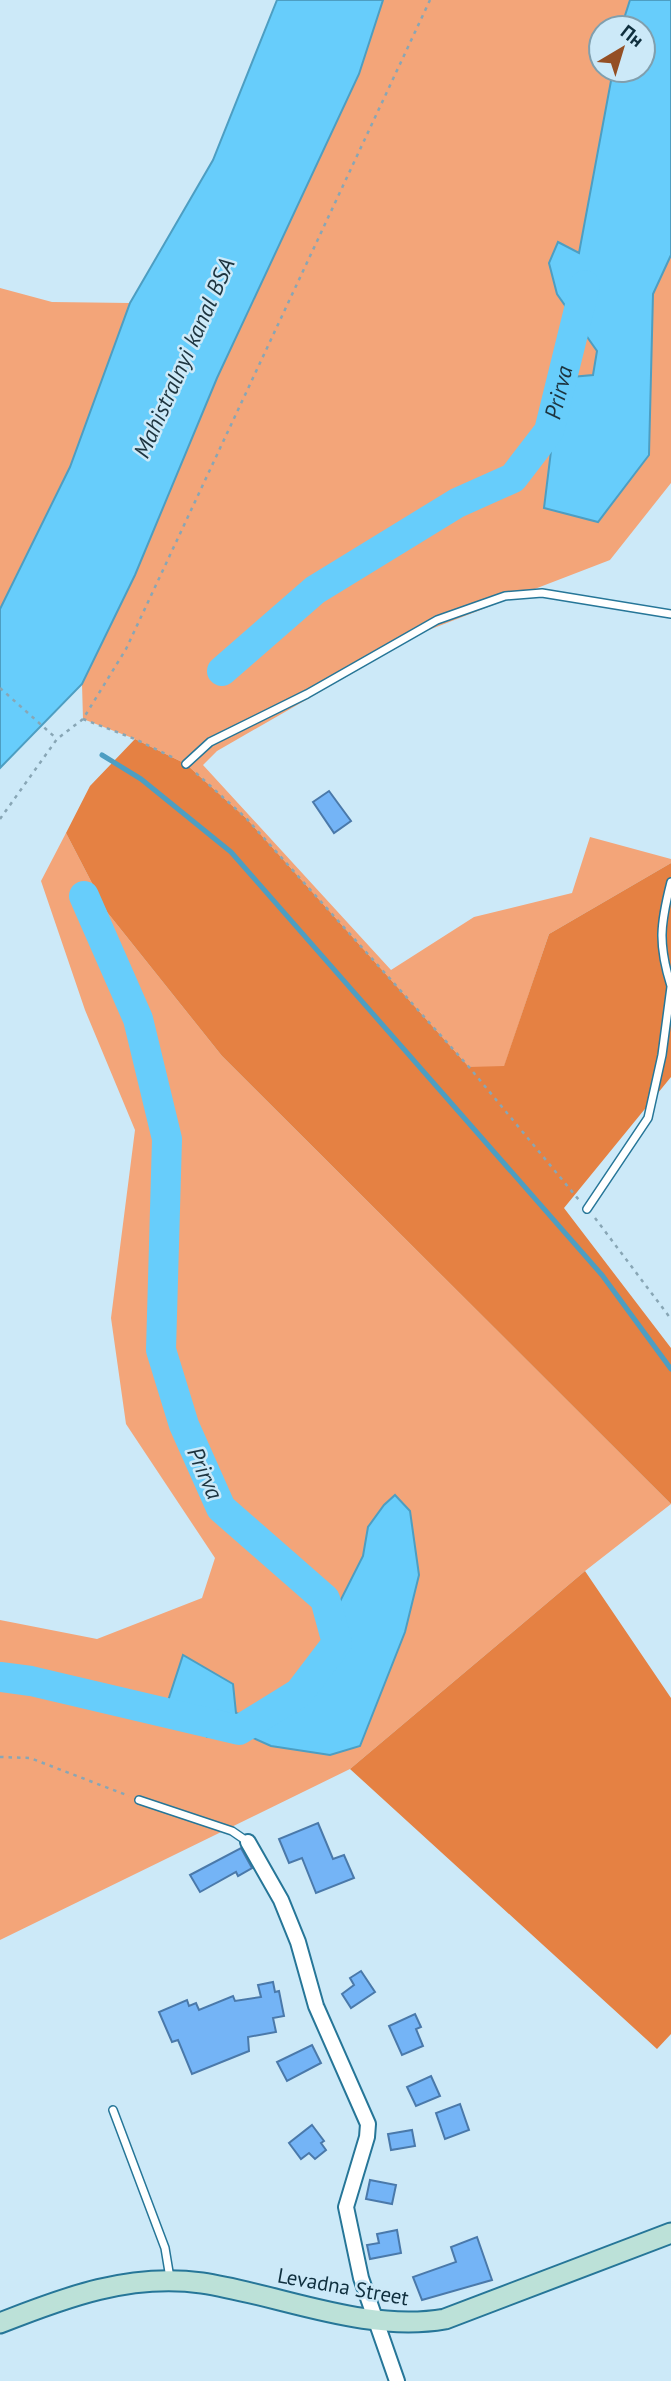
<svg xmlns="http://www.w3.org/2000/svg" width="671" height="2381" viewBox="0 0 671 2381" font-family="'PT Sans',sans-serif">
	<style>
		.green { fill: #f3a579; fill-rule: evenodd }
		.forest { fill: #e58143 }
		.water { fill: #67cdfb; stroke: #4d9ec2; stroke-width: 2 }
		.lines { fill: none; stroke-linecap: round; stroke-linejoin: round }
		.stream { stroke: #4d9ec2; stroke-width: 5 }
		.river { stroke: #67cdfb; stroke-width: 30 }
		.building { fill: #74b4f6; stroke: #4a79aa; stroke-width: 2 }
		.lane-casing { stroke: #267698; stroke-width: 10 }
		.street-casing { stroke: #267698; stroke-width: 18 }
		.secondary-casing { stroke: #267698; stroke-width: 23 }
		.path { stroke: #88a6b5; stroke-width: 2.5; stroke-dasharray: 3.5 5; stroke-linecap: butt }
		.lane { stroke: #fff; stroke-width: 7 }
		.street { stroke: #fff; stroke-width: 14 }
		.secondary { stroke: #bce1d8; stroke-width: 19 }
		.labels { text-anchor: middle; stroke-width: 5; stroke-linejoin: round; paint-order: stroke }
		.street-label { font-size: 21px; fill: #0f2f3e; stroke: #cce9f8 }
		.water-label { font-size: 23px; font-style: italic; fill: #1d343f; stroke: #cce9f8 }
	</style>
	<rect width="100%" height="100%" fill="#cce9f8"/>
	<path class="green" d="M383 0H671V483L610 560 426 631 217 751 203 765 391 970 474 917 572 893 590 837 671 859V863L549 934 504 1067H469L246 818 186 764 135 739 83 719 82 684 135 575 217 378 359 74ZM601 28H643V70H601Z
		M0 288 52 302 130 303 70 467 0 609Z
		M66 833 107 912 222 1056 671 1504 585 1571 350 1769 0 1940V1620L97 1639 202 1598 215 1558 126 1424 111 1318 135 1130 85 1010 41 881Z"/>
	<path class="forest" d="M135 739 186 764 246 818 469 1067 504 1066 549 934 671 863V1077L564 1208 671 1348V1504L222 1056 107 912 66 833 90 786Z
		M585 1571 671 1698V2034L657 2049 350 1769Z"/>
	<path class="water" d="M277 0H383L359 74 217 378 135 575 82 684 0 768V609L70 467 130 303 213 160Z
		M630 0H671V255L653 294 649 455 598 522 544 508 560 378 593 375 597 351 557 294 549 263 558 242 579 253 613 70H643V28H621Z
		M395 1495 410 1511 419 1575 405 1632 360 1746 330 1755 271 1746 251 1737H207L189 1713 167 1704 183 1655 233 1684 236 1713 265 1723 288 1708 318 1678 323 1635 363 1556 368 1527 384 1505Z"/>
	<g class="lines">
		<path class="stream" d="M102 755 141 779 231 852 602 1275 671 1369"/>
		<g class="river">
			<path id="s1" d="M222 671 315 590 457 503 513 478 549 431 585 285"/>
			<path d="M0 1677 31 1681 239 1730 299 1693 337 1643 325 1599 221 1508 184 1425 161 1350 167 1139 138 1019 84 896"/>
		</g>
	</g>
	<path class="building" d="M329 791 351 821 334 833 313 802Z
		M318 1823 333 1859 344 1855 354 1878 316 1893 302 1858 289 1863 279 1839Z
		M241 1848 252 1868 238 1876 236 1872 200 1892 190 1875Z
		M361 1971 375 1992 351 2008 342 1994 354 1985 350 1978Z
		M273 1982 275 1992 279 1991 284 2016 273 2018 276 2032 248 2037 249 2051 192 2074 178 2040 172 2042 159 2012 187 2000 189 2006 196 2003 199 2010 233 1996 235 2001 261 1997 258 1985Z
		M415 2014 421 2027 416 2029 423 2046 402 2055 389 2026Z
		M312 2045 321 2063 287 2081 277 2062Z
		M431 2076 440 2096 416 2106 407 2087Z
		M460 2104 469 2130 445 2139 436 2113Z
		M312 2125 324 2141 321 2143 326 2150 315 2159 309 2153 301 2159 289 2143Z
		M412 2130 415 2146 391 2150 388 2134Z
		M370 2180 396 2185 392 2204 366 2199Z
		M397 2230 401 2253 370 2259 367 2245 379 2243 377 2234Z
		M477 2237 492 2280 422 2300 413 2277 456 2262 451 2247Z"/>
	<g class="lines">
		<defs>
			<path id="lane" d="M186 764 210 742 307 694 437 620 505 596 542 593 671 614
				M671 882C660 925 658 944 671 986
				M587 1209 648 1118 662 1055 671 987
				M139 1800 232 1831 248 1842
				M113 2110 165 2248 170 2278"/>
			<path id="street" d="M248 1842 281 1900 298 1942 316 2006 368 2124 367 2137 346 2207 361 2278 397 2381"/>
			<path id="secondary" d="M0 2323C66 2297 130 2273 202 2283 281 2295 365 2333 445 2319L671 2233"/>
		</defs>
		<use href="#lane" class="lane-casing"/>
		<use href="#street" class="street-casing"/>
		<use href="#secondary" class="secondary-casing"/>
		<path class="path" d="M0 688 57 739
			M83 719 135 739 176 759
			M196 773 246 818 469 1067 579 1200
			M0 819 57 739 83 719 126 649 430 0
			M595 1218 671 1319
			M0 1757 30 1758 129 1796"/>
		<use href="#lane" class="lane"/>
		<use href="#street" class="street"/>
		<use href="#secondary" class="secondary"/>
	</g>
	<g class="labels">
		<g class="street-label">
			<text transform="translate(343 2287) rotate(10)" y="7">Levadna Street</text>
		</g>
		<g class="water-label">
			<text transform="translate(184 358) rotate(-66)" y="8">Mahistralnyi kanal BSA</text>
			<text dy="8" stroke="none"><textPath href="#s1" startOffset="450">Prirva</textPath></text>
			<text transform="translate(205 1473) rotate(66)" y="8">Prirva</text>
		</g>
	</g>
	<g transform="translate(622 49) rotate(38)"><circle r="33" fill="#cce9f8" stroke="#809fae" stroke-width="2"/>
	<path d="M0-5L12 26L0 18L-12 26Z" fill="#944f24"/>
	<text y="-10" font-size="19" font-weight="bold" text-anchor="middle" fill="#0f2f3e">Пн</text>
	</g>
</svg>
